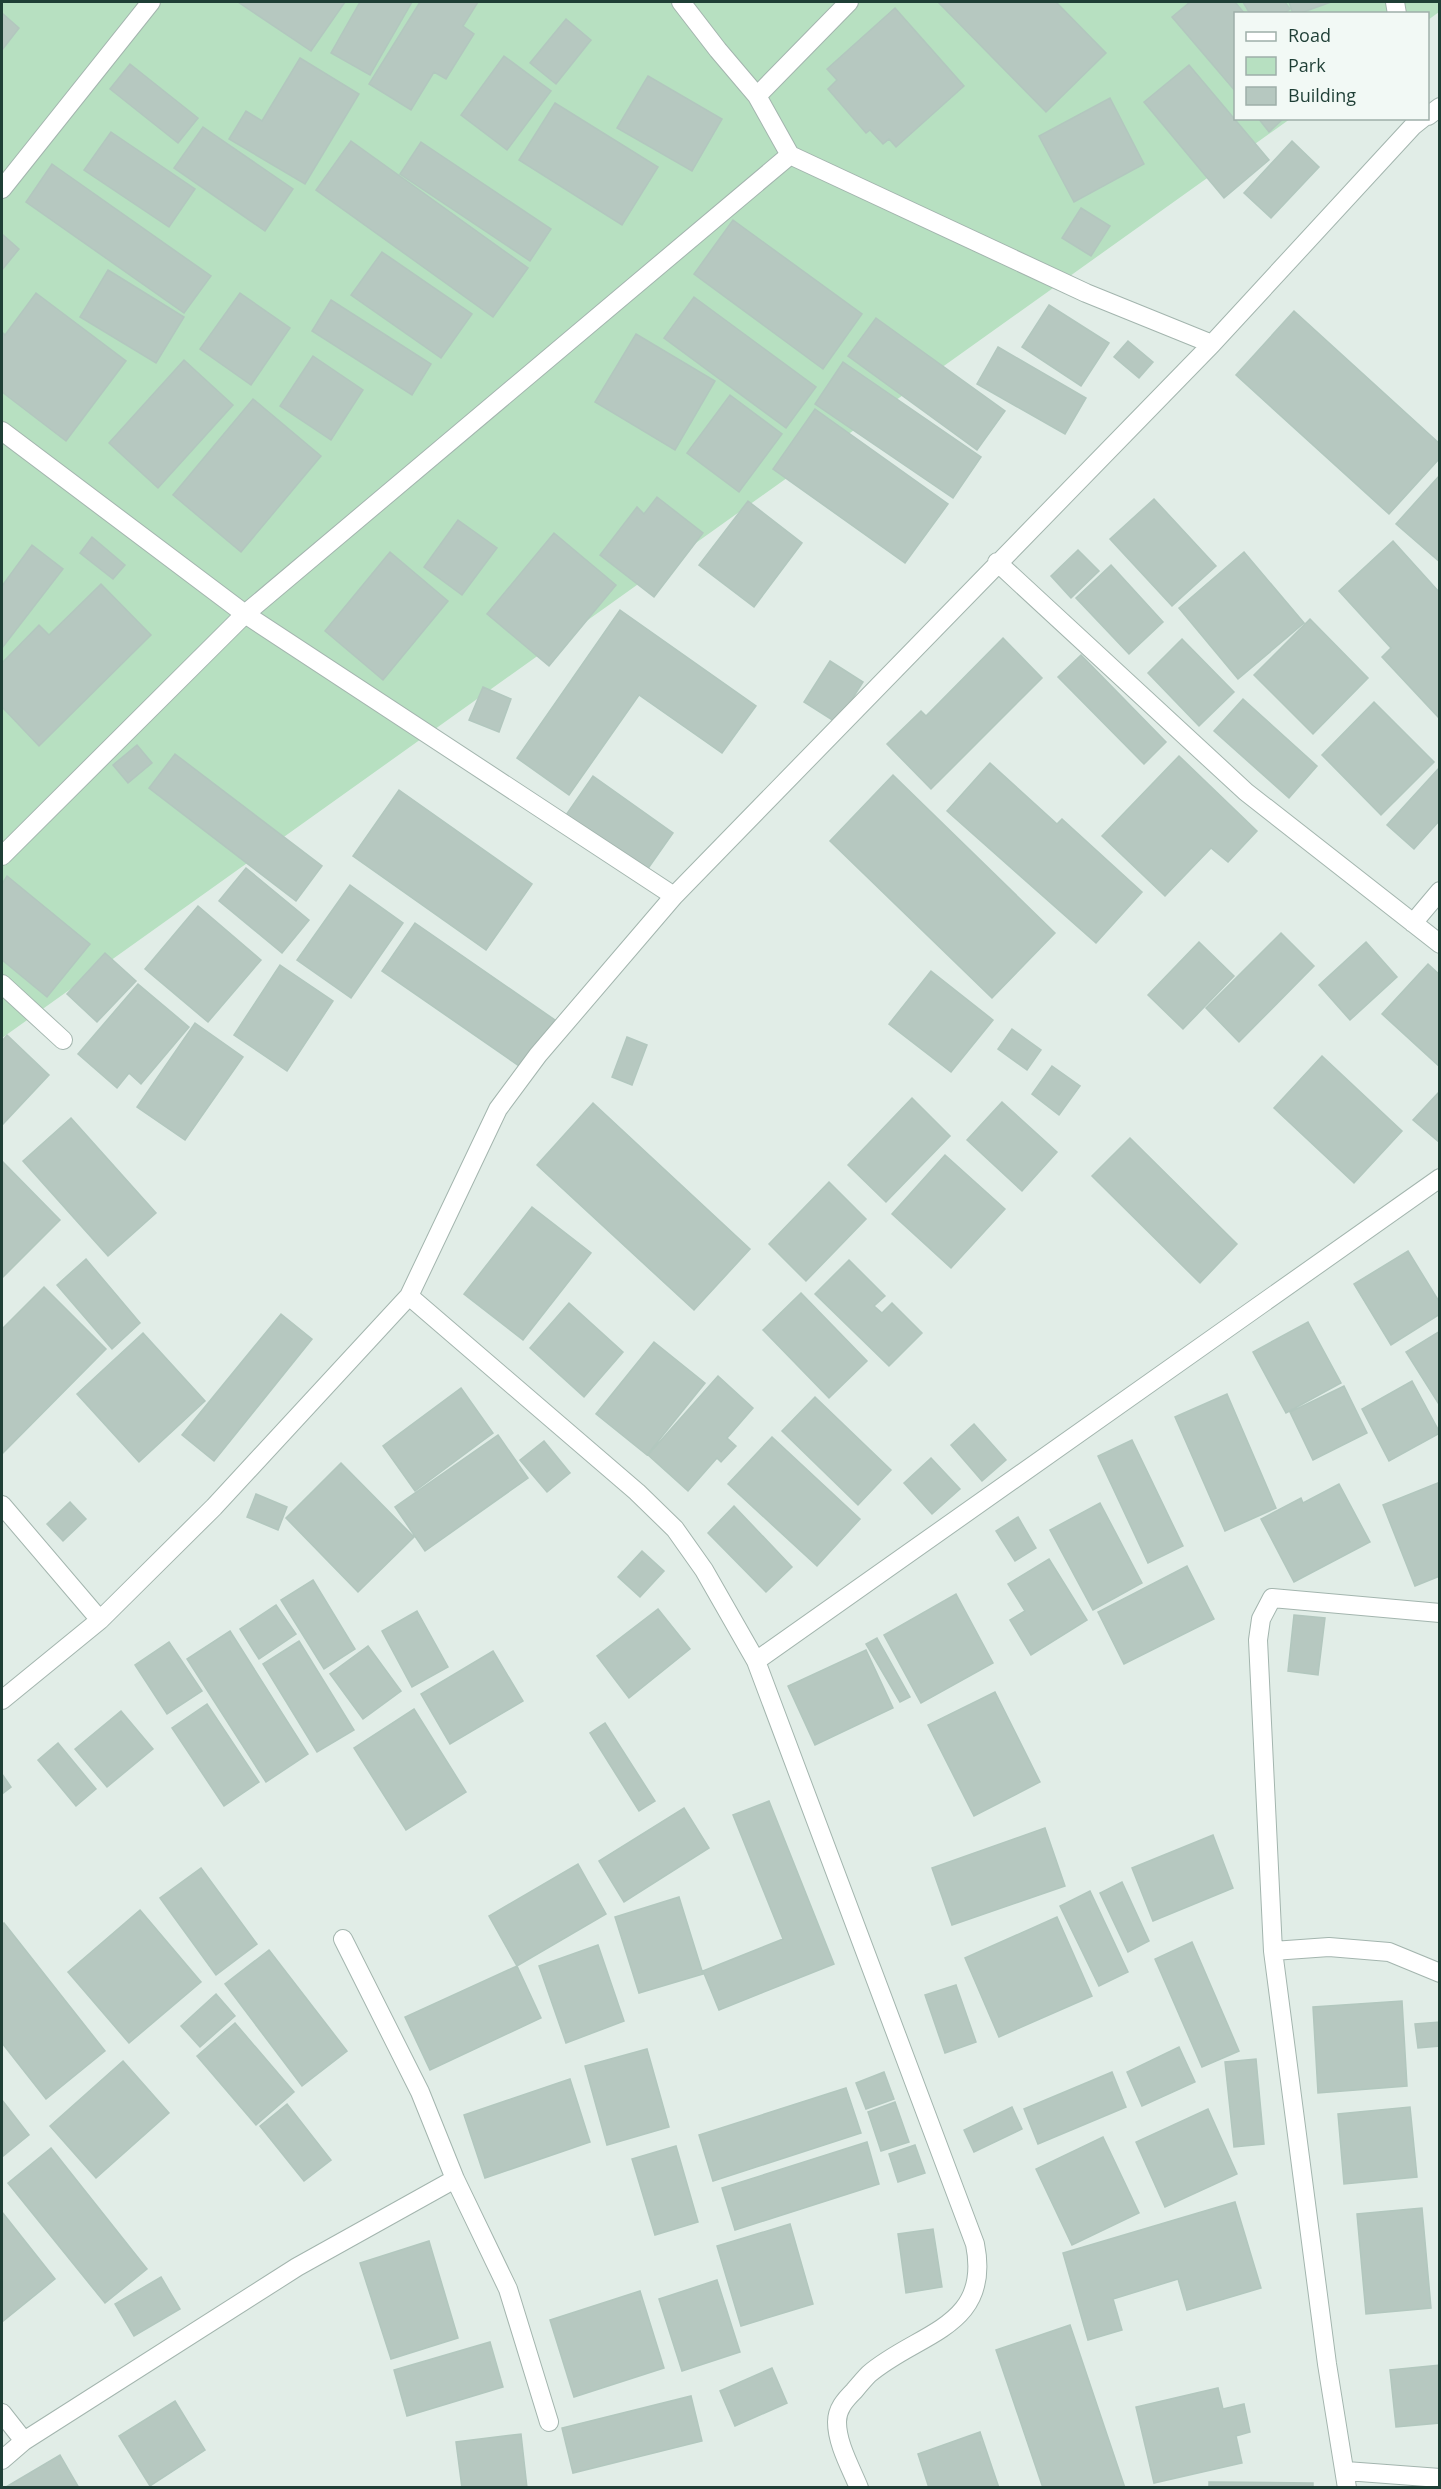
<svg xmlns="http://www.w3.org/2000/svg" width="1441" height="2489" viewBox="0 0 1441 2489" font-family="'Open Sans',sans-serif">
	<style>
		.green { fill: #b7e0c1 }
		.building { fill: #b6c8c0; stroke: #b2c7be; stroke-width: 1.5 }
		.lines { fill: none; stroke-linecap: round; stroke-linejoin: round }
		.minor-casing { stroke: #a3b5ae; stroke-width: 20 }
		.minor { stroke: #fff; stroke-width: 18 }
	</style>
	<rect width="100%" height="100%" fill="#e1ede7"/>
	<path class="green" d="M2 2H1439V12L1428 20V14H1236V118L1290 119 2 1038Z"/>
	<path class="building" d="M238 2H345L311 51Z
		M360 2H412L370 75 331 53Z
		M420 2H478L463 26 474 34 446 79 434 72 411 110 369 84Z
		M938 2H1056L1106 53 1046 112Z
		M1190 2H1235L1245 14H1236V92L1172 17Z
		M1243 2H1285L1290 9 1283 14H1250Z
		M1289 2H1331L1298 14H1293Z
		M895 8 964 86 896 147 889 139 883 144 870 130 866 133 828 89 837 80 827 69Z
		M2 13 19 28 2 50Z
		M566 19 591 40 556 84 530 63Z
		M504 56 551 91 507 150 461 115Z
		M300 58 359 94 305 184 229 139 246 111 262 121Z
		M130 64 198 118 178 143 110 89Z
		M1189 65 1269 160 1224 198 1144 102Z
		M648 76 722 119 692 171 617 128Z
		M1110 98 1144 164 1074 202 1039 136Z
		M555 103 658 167 622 225 519 160Z
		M1258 118H1284L1269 132Z
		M203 127 293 189 265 231 174 168Z
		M111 132 195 189 169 227 84 170Z
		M351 141 528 268 493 317 316 190Z
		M1292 141 1319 167 1271 218 1244 193Z
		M421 142 551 229 530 261 400 174Z
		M52 164 211 276 184 313 26 202Z
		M1081 208 1110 226 1091 256 1062 238Z
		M733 220 862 314 823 369 694 274Z
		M2 234 19 249 2 270Z
		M382 252 472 314 441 358 351 295Z
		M108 270 184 317 156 363 80 317Z
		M36 293 126 361 66 441 2 392V332L5 335Z
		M240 293 290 328 251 385 200 349Z
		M694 297 816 387 786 428 664 338Z
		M331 300 431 364 412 395 312 331Z
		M1049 305 1109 343 1081 386 1022 347Z
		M1294 311 1440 444V458L1389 514 1236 375Z
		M876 318 1005 411 977 450 848 356Z
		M636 334 715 381 675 450 595 402Z
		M1128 341 1153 362 1139 378 1114 357Z
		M998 347 1086 398 1065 434 977 384Z
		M313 356 363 390 331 440 280 406Z
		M184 360 233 405 158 488 109 443Z
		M843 362 981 457 953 498 815 404Z
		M730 395 782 434 739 492 687 453Z
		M253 399 321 456 241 552 173 495Z
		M815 409 948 504 905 563 773 469Z
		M1440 475V562L1396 524Z
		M657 497 703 533 654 597 600 555 637 507 644 514Z
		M1154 499 1216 566 1172 606 1110 539Z
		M748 501 802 543 754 607 699 565Z
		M458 520 497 548 462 595 424 567Z
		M554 533 616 585 549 666 487 614Z
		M92 537 125 565 113 579 80 553Z
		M1393 541 1440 593V719L1382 657 1391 648 1339 591Z
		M32 545 63 569 2 648V586Z
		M1078 550 1099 571 1071 598 1051 576Z
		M390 552 448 601 383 680 325 631Z
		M1244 552 1304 623 1238 679 1179 608Z
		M1111 565 1163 622 1129 654 1076 598Z
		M101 584 151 635 39 746 2 707V663L39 625 49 635Z
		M620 610 756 706 722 753 639 695 569 795 517 758Z
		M1310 619 1368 678 1313 734 1254 675Z
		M1003 638 1042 678 931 789 887 744 921 711 926 716Z
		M1182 639 1234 692 1199 726 1148 673Z
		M1081 655 1166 742 1144 764 1058 677Z
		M830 661 863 682 837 723 804 702Z
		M483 687 511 699 499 732 469 720Z
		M1243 699 1317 766 1289 798 1214 731Z
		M1374 702 1434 762 1381 815 1322 755Z
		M137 745 152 763 128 783 113 765Z
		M175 754 322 866 296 901 149 788Z
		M1179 756 1257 831 1228 862 1211 848 1165 896 1102 836Z
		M990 763 1057 824 1062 819 1142 892 1096 943 947 811Z
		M1440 767V820L1414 849 1387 825Z
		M893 775 1055 933 992 998 830 841Z
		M593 776 673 833 647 870 566 815Z
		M399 790 532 884 486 950 353 856Z
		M246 868 309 920 282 953 219 901Z
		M7 876 90 944 47 997 2 960V884Z
		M350 885 403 923 351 998 297 960Z
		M198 906 261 960 208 1022 145 969Z
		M415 923 555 1020 522 1068 382 971Z
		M1281 933 1314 966 1239 1042 1206 1008Z
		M1199 942 1234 976 1183 1029 1148 995Z
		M1366 942 1397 977 1350 1020 1319 985Z
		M105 953 136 981 97 1022 67 994Z
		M1428 964 1440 975V1067L1382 1014Z
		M280 965 333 1001 287 1071 234 1035Z
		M931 971 993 1020 951 1072 889 1024Z
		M138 984 189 1027 141 1084 129 1073 117 1088 78 1054Z
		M195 1023 243 1057 185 1140 137 1107Z
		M1012 1029 1041 1050 1027 1070 998 1049Z
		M7 1035 49 1075 2 1125V1041Z
		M627 1037 647 1045 632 1085 612 1077Z
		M1322 1056 1402 1131 1354 1183 1274 1108Z
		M1052 1066 1080 1086 1059 1115 1032 1094Z
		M1440 1091V1143L1413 1120Z
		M912 1098 950 1136 886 1202 848 1165Z
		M1002 1102 1057 1152 1022 1191 967 1140Z
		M593 1103 750 1249 694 1310 537 1165Z
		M71 1118 156 1213 108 1256 23 1161Z
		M1130 1138 1237 1244 1200 1283 1092 1176Z
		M945 1155 1005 1209 951 1268 892 1214Z
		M2 1161 60 1220 2 1278Z
		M829 1182 866 1219 806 1281 769 1244Z
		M532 1207 591 1253 523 1340 464 1294Z
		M1408 1251 1440 1303V1314L1391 1345 1354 1284Z
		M86 1259 140 1323 112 1349 57 1285Z
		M849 1260 885 1296 874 1306 882 1313 892 1303 922 1333 889 1366 815 1294Z
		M44 1287 106 1349 2 1454V1329Z
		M801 1293 867 1361 829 1398 763 1330Z
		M569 1303 623 1352 584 1397 530 1348Z
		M281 1314 312 1339 214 1461 182 1435Z
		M1308 1322 1341 1383 1286 1413 1253 1352Z
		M1440 1331V1406L1406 1352Z
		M143 1333 205 1401 139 1462 77 1394Z
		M654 1342 705 1383 647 1455 596 1414Z
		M718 1376 753 1408 727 1438 736 1446 721 1462 717 1458 688 1491 648 1455Z
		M1412 1381 1440 1433 1389 1461 1362 1409Z
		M1344 1386 1367 1433 1313 1460 1290 1412Z
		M461 1388 493 1433 415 1491 383 1446Z
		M1227 1394 1276 1508 1225 1531 1175 1417Z
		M815 1397 891 1470 858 1505 782 1431Z
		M974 1424 1006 1460 982 1481 951 1445Z
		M498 1435 528 1478 425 1551 395 1507Z
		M772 1437 860 1519 817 1566 728 1484Z
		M1132 1440 1183 1546 1148 1563 1098 1456Z
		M544 1441 570 1473 547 1492 520 1460Z
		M931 1458 960 1489 932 1514 904 1483Z
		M341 1463 414 1537 358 1592 286 1518Z
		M1440 1482V1576L1415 1586 1383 1505Z
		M1339 1484 1370 1542 1294 1582 1261 1519 1301 1498 1303 1503Z
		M256 1494 287 1507 278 1530 247 1517Z
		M70 1502 86 1519 63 1541 47 1524Z
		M1100 1503 1142 1583 1093 1610 1050 1530Z
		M734 1506 792 1567 766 1592 708 1533Z
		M1018 1517 1036 1548 1015 1561 996 1531Z
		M642 1551 664 1571 640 1597 618 1577Z
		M1049 1559 1087 1620 1031 1655 1010 1620 1025 1611 1008 1584Z
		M1187 1566 1214 1619 1124 1664 1098 1612Z
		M313 1580 355 1649 324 1669 281 1600Z
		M956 1594 993 1663 921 1703 884 1635Z
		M276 1605 296 1634 259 1659 240 1629Z
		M658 1609 690 1649 629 1698 597 1656Z
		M417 1611 448 1667 412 1687 382 1631Z
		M1294 1615 1325 1618 1318 1675 1288 1671Z
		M230 1631 308 1754 266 1782 187 1659Z
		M877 1638 910 1697 900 1702 866 1644Z
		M299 1641 354 1730 317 1752 263 1664Z
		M169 1642 202 1691 167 1714 135 1665Z
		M368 1646 401 1691 363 1719 330 1674Z
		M866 1650 893 1708 815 1745 788 1686Z
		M493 1651 523 1701 450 1744 421 1694Z
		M995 1692 1040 1782 974 1816 928 1725Z
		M207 1704 259 1782 224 1806 172 1728Z
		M414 1709 466 1792 406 1830 354 1748Z
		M121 1711 153 1749 107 1787 75 1749Z
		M605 1723 655 1801 639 1811 590 1733Z
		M58 1743 96 1789 76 1806 38 1760Z
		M2 1774 11 1787 2 1794Z
		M769 1801 834 1964 719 2010 703 1971 783 1939 733 1815Z
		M684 1808 709 1848 624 1902 599 1861Z
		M1045 1828 1065 1886 952 1925 932 1868Z
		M1213 1835 1233 1888 1153 1921 1132 1868Z
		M578 1864 606 1914 517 1966 489 1916Z
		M201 1868 257 1944 216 1975 160 1898Z
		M1122 1882 1149 1941 1128 1952 1100 1893Z
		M1090 1891 1128 1972 1099 1986 1060 1906Z
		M679 1897 703 1974 639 1993 615 1917Z
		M140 1910 201 1982 129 2043 68 1972Z
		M1057 1917 1092 1996 999 2037 965 1958Z
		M4 1923 105 2051 46 2099 2 2043V1925Z
		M1192 1942 1239 2051 1202 2067 1155 1959Z
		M598 1945 624 2021 566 2043 539 1966Z
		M269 1950 347 2051 302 2086 225 1984Z
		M517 1966 541 2018 430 2070 405 2017Z
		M956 1985 976 2042 945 2053 925 1995Z
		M216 1994 235 2016 200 2047 181 2026Z
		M1402 2001 1407 2086 1318 2093 1313 2007Z
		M1440 2022V2046L1418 2048 1415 2024Z
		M235 2023 294 2092 256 2125 197 2056Z
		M1179 2047 1195 2082 1142 2106 1127 2072Z
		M647 2049 669 2127 607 2145 585 2066Z
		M1256 2059 1264 2144 1234 2147 1225 2062Z
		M123 2061 169 2113 96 2178 50 2126Z
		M884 2072 894 2099 866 2109 856 2083Z
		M1112 2072 1126 2107 1038 2144 1024 2109Z
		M570 2079 590 2142 485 2178 464 2115Z
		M846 2088 861 2133 713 2181 699 2135Z
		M2 2100 29 2135 2 2157Z
		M895 2102 909 2142 881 2151 868 2112Z
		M287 2104 331 2160 304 2181 260 2126Z
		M1012 2107 1022 2129 974 2152 964 2130Z
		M1410 2107 1417 2177 1344 2184 1338 2114Z
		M1208 2109 1237 2174 1165 2207 1136 2142Z
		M1103 2137 1139 2213 1072 2245 1036 2169Z
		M867 2142 879 2184 735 2230 722 2188Z
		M915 2145 925 2173 898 2182 889 2154Z
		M676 2146 698 2222 655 2235 632 2159Z
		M51 2148 147 2269 105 2303 8 2183Z
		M1235 2202 1261 2288 1187 2310 1178 2279 1113 2299 1122 2330 1088 2340 1063 2253Z
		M1422 2208 1431 2308 1366 2314 1357 2214Z
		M2 2212 55 2279 2 2322Z
		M790 2224 813 2304 741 2326 717 2246Z
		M933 2229 942 2287 906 2293 898 2234Z
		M429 2241 458 2338 391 2359 360 2263Z
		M161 2277 180 2309 134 2336 115 2304Z
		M717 2280 740 2352 682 2371 659 2299Z
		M640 2291 664 2368 574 2397 550 2320Z
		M1070 2325 1125 2488H1043L996 2350Z
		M490 2342 503 2387 407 2416 394 2370Z
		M1440 2365V2423L1396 2427 1390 2370Z
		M772 2368 787 2403 735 2426 720 2391Z
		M1218 2388 1223 2409 1244 2404 1250 2432 1236 2436 1242 2463 1154 2483 1136 2407Z
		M691 2396 702 2441 573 2473 562 2428Z
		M175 2401 205 2450 150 2486 119 2436Z
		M980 2432 999 2488H929L918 2454Z
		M521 2434 527 2488H462L456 2442Z
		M60 2455 79 2488H6V2487Z
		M1209 2482 1313 2483V2488H1209Z"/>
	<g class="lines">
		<defs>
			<path id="minor" d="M681 2 718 50 757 96 790 155 1086 293 1212 344
				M1395 2 1397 14
				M757 96 849 2
				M1428 116 1440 107
				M2 189 151 2
				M2 431 245 614 674 896
				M997 562 1246 792 1440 944
				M2 856 245 614 790 155
				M1413 923 1440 891
				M2 984 63 1040
				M409 1296 637 1492 675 1529 704 1570 756 1661 975 2244C992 2328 918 2332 869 2374 864 2379 859 2385 854 2391 845 2400 837 2409 837 2422 837 2444 851 2468 859 2488
				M2 1505 100 1620
				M756 1661 1440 1178
				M2 1700 100 1620 214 1507 409 1296 498 1109 538 1055 674 896 1212 344 1413 126 1423 118
				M1273 1951 1329 1947 1389 1952 1440 1973
				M455 2179 508 2289 549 2422
				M2 2413 24 2441
				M2 2460 24 2441 297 2267 455 2179 420 2092 343 1939
				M1346 2471 1440 2478
				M1347 2488 1327 2364 1273 1951 1258 1640 1261 1619 1272 1598 1440 1613"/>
		</defs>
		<use href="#minor" class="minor-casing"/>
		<use href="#minor" class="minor"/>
	</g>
	<rect width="1441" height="2489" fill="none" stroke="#1f3f36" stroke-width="6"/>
	<rect x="1234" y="12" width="195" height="108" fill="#f2f9f5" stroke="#9eafa9" stroke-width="1.5"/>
	<rect x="1246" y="32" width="30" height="9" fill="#ffffff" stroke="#9eafa9" stroke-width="1.5"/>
	<text x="1288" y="42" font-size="18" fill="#1f3f36">Road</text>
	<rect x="1246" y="57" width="30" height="18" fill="#b7e0c1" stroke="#9eafa9" stroke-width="1.5"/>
	<text x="1288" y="72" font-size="18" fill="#1f3f36">Park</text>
	<rect x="1246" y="87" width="30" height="18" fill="#b6c8c0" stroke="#9eafa9" stroke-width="1.5"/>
	<text x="1288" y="102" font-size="18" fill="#1f3f36">Building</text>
</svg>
